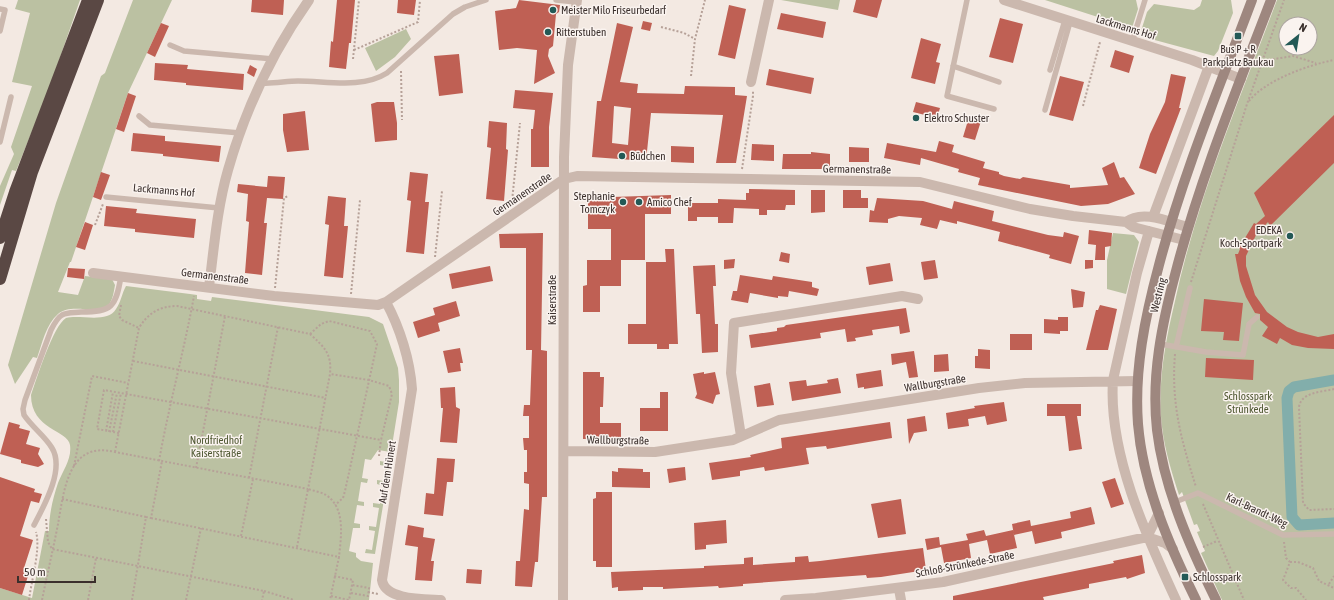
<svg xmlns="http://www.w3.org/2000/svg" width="1334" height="600" viewBox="0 0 1334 600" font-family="'Asap Condensed',sans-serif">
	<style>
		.green { fill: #bbc1a2; fill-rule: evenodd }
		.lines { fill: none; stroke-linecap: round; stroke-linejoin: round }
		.canal { stroke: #82aeab; stroke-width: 11 }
		.building { fill: #bf6054; fill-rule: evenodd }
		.path { stroke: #b6a198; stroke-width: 2; stroke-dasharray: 2 2; stroke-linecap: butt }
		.lane { stroke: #cbb8ae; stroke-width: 5.5 }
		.street { stroke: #cbb8ae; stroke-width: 10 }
		.secondary { stroke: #9e877f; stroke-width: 10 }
		.highway { stroke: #5a4844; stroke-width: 12 }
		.poi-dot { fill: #235956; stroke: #faf3ef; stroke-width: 1.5 }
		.labels { text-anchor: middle; stroke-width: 3; stroke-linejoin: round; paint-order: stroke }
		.poi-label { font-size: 11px; fill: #3a2f2c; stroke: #faf3ef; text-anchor: start }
		.street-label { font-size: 11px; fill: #3a2f2c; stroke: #faf3ef }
		.park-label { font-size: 11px; fill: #4e5731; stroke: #faf3ef }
	</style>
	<rect width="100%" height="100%" fill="#f3e9e2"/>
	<path class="green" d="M18 0H80L49 89 16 171 12 170 0 205V186L14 154 11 147 32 86 12 82 30 13 15 9Z
		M133 0H172L128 93 71 262H70L58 292 78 295 85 276 112 279 115 285C114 290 113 301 108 305 97 316 72 302 58 314 46 324 42 344 37 358L33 357 15 384 8 365 56 203 101 76 105 73Z
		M781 0H840L838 10Z
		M1045 0H1136L1138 9 1132 28Z
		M1202 0H1231L1233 13 1218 51 1214 56 1151 39 1141 31 1147 12 1154 4 1194 10 1200 6Z
		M1277 0H1334V600H1222L1201 553 1205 551 1197 532 1200 531 1197 524 1194 525 1182 492 1179 495C1172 473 1165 451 1162 427 1157 385 1165 343 1175 301 1197 198 1240 99 1277 0ZM1286 24H1310V48H1286Z
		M406 29 411 39 395 57 376 71 365 48Z
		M1113 233 1134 235 1139 242 1126 294 1107 289V260Z
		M126 286 190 294 197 295V299L211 301 212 297 369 317 383 324 398 368 399 380V402L391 452 378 450 371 460 365 459 362 478 368 479 367 483 361 482 358 501 364 502V506L357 505 354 523 360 524V528H353L349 551 356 553V557L361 561 373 563 369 600H0V588L32 598 45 531H49C49 514 53 498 58 483 63 470 72 459 70 445 68 430 31 430 31 395 37 378 53 326 66 318 80 314 107 324 116 309 121 302 122 293 126 286Z
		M380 461 390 463 375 554 365 553 366 549 372 550 375 531 369 530V526L376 527 379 508 373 507V503L380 504 383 486 377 484V480L384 481 386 466 380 465Z"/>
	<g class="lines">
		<path class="canal" d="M1334 380 1294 387 1289 391 1287 398 1292 517 1299 525 1334 523"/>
	</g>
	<path class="building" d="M252 0H284L283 15 251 12Z
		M337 0H355L351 43H349L346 69 329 67 331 41 333 42Z
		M398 0H416L414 15 397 13Z
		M519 0 560 5 559 12 556 14 553 46 549 49 548 56 555 73 534 84 537 50 517 48 499 50 495 11 516 8Z
		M856 0H882L877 18 853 12Z
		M729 5 746 9 735 59 718 55Z
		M781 13 826 22 823 38 777 29Z
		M1000 18 1023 24 1013 63 989 57Z
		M643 21 652 23 650 31 641 29Z
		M161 23 169 26 155 57 147 53Z
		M617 23 633 27 620 82 638 84 637 93 684 94 685 86 735 87V95L747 96 736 163H716L723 115 651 113 646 161 592 157 597 101H601ZM614 106 631 108 628 145 612 143Z
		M921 38 941 44 936 62 940 63 935 84 911 78Z
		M1115 50 1134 56 1129 73 1110 67Z
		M459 54 463 93 439 96 434 56Z
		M155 63 188 65 187 69 244 74 243 90 186 85V83L154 80Z
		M250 65 257 69 254 77 247 73Z
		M769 69 814 78 811 94 766 85Z
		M1171 74 1186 77 1179 108H1181L1156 174 1139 168 1150 134 1165 102Z
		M1060 76 1084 82 1073 121 1049 115Z
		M515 90 553 93 549 127V167H531V129H533L535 110 513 108Z
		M128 93 136 96 124 132 116 129Z
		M377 102H394L397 123V140L375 142 371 104Z
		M916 102 940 108 937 118 913 112Z
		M305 111 309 150 287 152 283 130V114Z
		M1334 115V163L1270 226 1268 222 1256 235 1246 256V266L1255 295 1267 312 1287 327 1298 332 1318 337 1334 334V349L1308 348 1292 345 1280 338 1277 344 1262 336 1268 327 1260 320V314L1255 313 1246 297 1240 281 1235 254H1238L1240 249 1239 248 1254 223 1256 224 1265 216 1254 193Z
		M969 117 981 121 975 140 963 137Z
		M489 121 507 123 506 149 508 150 504 201 486 199 491 148 487 147Z
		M133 133 165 136V141L221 146 219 162 163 156V154L131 151Z
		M939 141 954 145 952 152 985 162 983 168 999 172V174L1004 176 1020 179 1023 177 1070 185V188L1108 185 1102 168 1114 162 1120 178 1124 177 1135 194 1108 204 1081 206 978 185 980 178 958 172 959 169 921 158 920 165 884 158 887 143 936 152Z
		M752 144 774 145V161L751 160Z
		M671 146 694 147V163L671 162Z
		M849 147 869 148V162H849Z
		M811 152 830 154V169H782L783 154H811Z
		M101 172 110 175 101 200 93 197Z
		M410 172 428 174 425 202H429L424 254 406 252 411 201 407 200Z
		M268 176 285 177 283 199 267 198 264 223H267L262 275 245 273 249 222 246 221 248 194 237 192 238 184 267 187Z
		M749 189 795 190V205H786L785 210H767V215H759V209L734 208 733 223H718V217H697V221H688V203H718V199L746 200V193H749Z
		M811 190H825V212L811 213Z
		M843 190H861V198H868V208H843Z
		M588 195H612V197L671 195V214H645V260H621V286H600V312H583V286L587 285V260H611V229H588Z
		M328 196 346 198 344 226H348L343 278 324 276 329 225 325 224Z
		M877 198 923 201 952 209 954 201 994 211 992 221 1048 235 1063 237 1064 232 1079 236 1071 264 1049 258 1050 255 998 241 1000 232 957 221V224L940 220 937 229 920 225 922 218 899 216 888 219V223L869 222 870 210 874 211Z
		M106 206 137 209 136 213 196 219 194 238 135 232V229L104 226Z
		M85 222 93 225 85 250 76 247Z
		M1089 230 1112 233 1111 246 1105 247V260H1095L1096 245 1088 244Z
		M543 233 541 350 547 351V497H542L538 562H535L532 587 515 586 516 561H520L524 509 529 510V484L524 483V472H527V450H524L523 438H529V416H523L524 405H530L532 350H526V248H500L499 234Z
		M665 249H674L678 344H669V349H657V344H628V324H646V262H666Z
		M781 252 790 254 789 263 779 261Z
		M735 259 734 268 724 269V260Z
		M935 260 938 278 924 280 921 262Z
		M1085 260H1093V268L1085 269Z
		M890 263 893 281 869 285 866 267Z
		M715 265 716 286H713L715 324H718V352L702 353 700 314H696L693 266Z
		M490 266 493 281 452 289 449 274Z
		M68 268 85 269 84 279 67 277Z
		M740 275 772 280 773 276 812 282V287L819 289 817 296 789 291 788 297 778 296V298L750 293 748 303 731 300 733 291H737Z
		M1071 289 1085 292 1083 307 1073 308Z
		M1204 299 1243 303 1239 341 1223 340 1224 332 1201 331Z
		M456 301 460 316 438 323 440 331 418 338 413 322 435 315 433 308Z
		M1100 305 1117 309 1108 350H1086L1096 310H1098Z
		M906 308 910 332 900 334 899 326 872 330 873 335 855 338 856 341 847 342 845 329 820 333 821 338 751 348 749 335 777 331V328L784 327 786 325Z
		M1058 317H1068V331H1060V334L1044 333V319L1058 320Z
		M1010 334H1032V350H1010Z
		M460 348 463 363H460L461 371 448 373 443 351Z
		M978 349 990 350V369L975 368V356H978Z
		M914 351 918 377 909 378 906 362 892 365 891 354Z
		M948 354 949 371 934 372V355Z
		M1206 358 1254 360 1253 380 1205 377Z
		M881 370 883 386 864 389V387L858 388 856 374Z
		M583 372H600V377H604L603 407H600V423H621V438L583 439Z
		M704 372V374L715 372 720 394 716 395 713 404 695 398 697 394 693 374Z
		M838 378 841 393 792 401 789 382 806 380 807 386 828 383 827 380Z
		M770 383 774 405 757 407 754 386Z
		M455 387 456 407 460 409 457 443 440 442 443 408H441L440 388Z
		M660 392H668V431H640V408H660Z
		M1004 402 1007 421 987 425 985 416 968 419 969 426 948 429 946 413 975 408 974 406Z
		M1047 404H1081V416H1077L1082 449 1069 451 1065 416H1047Z
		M925 416 927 431 914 433 909 444 907 419Z
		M9 422 20 425 19 428 30 431 26 444 40 448 38 454 44 464 38 467 21 463V460L0 454Z
		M890 422 892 438 827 449 826 446 806 448 809 464 765 471 764 467 740 471V476L712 480 709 463 751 457 750 455 782 448 781 438Z
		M437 458 455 459 453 482H447L443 516 424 514 426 493 434 494Z
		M685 467 686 480 669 483 667 469Z
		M618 468 643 469V472H650V488L612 487V471L618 472Z
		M0 477 35 489 34 492 42 494 39 503 31 501 20 536 33 540 24 568 28 570 26 576H28L22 595 0 588Z
		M1115 478 1124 504 1111 508 1102 482Z
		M596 492H612V567H596V561H593V499L596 498Z
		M901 499 906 534 878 538 871 504Z
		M1091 507 1095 524 1061 532 1062 538 1035 544 1032 531 1014 535 1012 524 1030 520 1031 526 1071 518 1070 512Z
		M726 520 727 543 706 545V549L695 550 694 523Z
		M408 525 424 528 423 537 435 539 431 561H434L432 581 415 580 418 547 405 545Z
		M984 530 987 539 986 536 1013 530 1017 548 990 554 987 540 969 544 971 558 944 563 941 547 927 550 925 539 939 537 940 545 968 540 966 534Z
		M923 548 926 570 881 577 867 578 866 575 743 584V586L719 588 718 586 663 589V587H643V590L618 591V587L612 588 611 572 704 568V566L744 564V558L753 557V565L795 562V557L808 556 809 562 820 561Z
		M1142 555 1145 573 1127 579 1126 577 1089 584V588L1043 597 1044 600H953V596L1114 563 1113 561Z
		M467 569 482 570 481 584 466 583Z"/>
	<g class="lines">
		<path class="path" d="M661 27 684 33 695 39
			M354 50 418 22 420 0
			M353 59 359 0
			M1257 59 1262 61 1293 56 1316 63
			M401 71 402 120
			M691 76 695 39 705 0
			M1249 101C1266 80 1308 65 1334 60
			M1083 106 1100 42
			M742 169 753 96V90
			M514 203 512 201 520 123
			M95 225 103 204
			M435 257 442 191
			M1191 282 1247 104 1284 0
			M275 288 284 198 288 196
			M351 294 360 200
			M121 305 119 316 122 320 139 328
			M310 334 321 324 329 321 370 331 377 344 345 491 343 498 335 505
			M1175 354C1171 404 1181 439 1196 487
			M133 361 326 398
			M1334 389C1322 392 1301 392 1299 407L1303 503 1309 510 1334 509
			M106 431 113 392
			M109 432 117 393
			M113 432 121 393
			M119 433 97 429 104 390 381 440 392 394 389 386 369 380 330 374
			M379 456 381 440
			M159 461C169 405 184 351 194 296
			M74 466 92 376 128 383
			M196 468 225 316
			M249 478 278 327
			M62 499 146 517
			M1203 504 1244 600
			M151 518 339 557 330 600
			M46 519 48 542 52 549 264 591 262 600
			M241 536 253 479
			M1284 542 1286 558 1290 562 1283 580 1291 588H1296L1306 600
			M297 547 308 489C314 491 321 492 326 495 346 508 341 537 339 557
			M1203 547 1217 541
			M1290 562H1298L1313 568 1319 581 1334 588
			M1329 584 1334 576
			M264 591 294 600
			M368 592 378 594
			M351 593 368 596 369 588 352 585
			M331 596 349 600 353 580 334 576
			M29 600C31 582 41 549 36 532
			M42 600C47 575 53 550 58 524 64 491 68 440 115 452L308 489 330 374C332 353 324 347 310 334L177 306C160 306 148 313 139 328L115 452
			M88 600 96 558
			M132 600 146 517 151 518 162 461
			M186 600 201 528"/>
		<path class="lane" d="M556 0 576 2
			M967 0 947 96 994 109
			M0 9 5 10 0 31
			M1132 42 1145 0
			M170 45 184 51 273 59
			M953 66 999 82
			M1050 70 1065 20
			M261 83C274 84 286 81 298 81 327 81 362 89 387 73L453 14 465 7 486 0
			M1045 110 1070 22
			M139 116 150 125 240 133
			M0 142 11 97
			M106 197 219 208
			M1160 344 1206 352 1243 355 1249 324 1257 317
			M1176 347 1190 288
			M1175 502 1198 493 1283 535 1334 534
			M34 525C44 506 65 469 52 448 45 436 32 427 24 415L23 409 25 400 51 330C54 324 57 318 62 315 68 312 74 313 81 312 112 312 116 307 121 276"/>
		<path class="street" d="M1004 0 1192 60 1241 79
			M751 82 769 0
			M1153 217 1209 66
			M1126 222C1143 209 1169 222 1187 227
			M1149 231 1137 273 1113 380C1108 453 1146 535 1176 600
			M93 273 274 296 378 305 386 302 564 179 577 176 920 182 1030 209 1073 216 1126 222 1133 227 1184 240
			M209 287C214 248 217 208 228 170 245 110 273 51 309 0
			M386 302C400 328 410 360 412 389L382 580C385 600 423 599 441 600
			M741 436 731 373 734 323 902 296 918 299
			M565 451 655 452 733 440 779 420 979 388 1025 383 1137 381
			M1147 537 1159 513
			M899 589 901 600
			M563 600 564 157 568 65 577 0
			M785 600 816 598 943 582 1147 537 1165 543 1173 549"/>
		<path class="secondary" d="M1196 600C1169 545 1143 485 1138 424 1134 370 1145 317 1159 265 1183 174 1219 88 1252 0
			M1216 600C1190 547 1164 489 1157 430 1151 376 1162 323 1176 271 1200 179 1237 89 1271 0"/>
		<path class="highway" d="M0 238 15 192 88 0
			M0 279 32 172 98 0"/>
	</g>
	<g class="poi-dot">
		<circle cx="553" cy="10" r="4"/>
		<circle cx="548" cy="32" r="4"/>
		<rect x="1234" y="32" width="8" height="8" rx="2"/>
		<circle cx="916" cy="118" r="4"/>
		<circle cx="622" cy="156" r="4"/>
		<circle cx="623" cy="202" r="4"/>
		<circle cx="639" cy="202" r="4"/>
		<circle cx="1290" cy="236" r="4"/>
		<rect x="1181" y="573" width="8" height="8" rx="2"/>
	</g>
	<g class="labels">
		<g class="poi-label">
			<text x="561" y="14">Meister Milo Friseurbedarf</text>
			<text x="556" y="36">Ritterstuben</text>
			<text x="1238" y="53" text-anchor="middle">Bus P + R<tspan x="1238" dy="13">Parkplatz Baukau</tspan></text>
			<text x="924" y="122">Elektro Schuster</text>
			<text x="630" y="160">Büdchen</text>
			<text x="615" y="200" text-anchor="end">Stephanie<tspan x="615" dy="13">Tomczyk</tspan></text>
			<text x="647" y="206">Amico Chef</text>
			<text x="1282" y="234" text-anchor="end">EDEKA<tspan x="1282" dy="13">Koch-Sportpark</tspan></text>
			<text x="1193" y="581">Schlosspark</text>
		</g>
		<g class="street-label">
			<text transform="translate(1126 27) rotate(17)" y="4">Lackmanns Hof</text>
			<text transform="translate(857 169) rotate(1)" y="4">Germanenstraße</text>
			<text transform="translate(164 190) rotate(5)" y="4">Lackmanns Hof</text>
			<text transform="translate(522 194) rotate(-34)" y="4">Germanenstraße</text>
			<text transform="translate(215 276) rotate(7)" y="4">Germanenstraße</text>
			<text transform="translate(1158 295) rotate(-76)" y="4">Westring</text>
			<text transform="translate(552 300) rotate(-90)" y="4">Kaiserstraße</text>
			<text transform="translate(935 383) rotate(-9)" y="4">Wallburgstraße</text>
			<text transform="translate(618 440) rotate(1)" y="4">Wallburgstraße</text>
			<text transform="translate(387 472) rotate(-81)" y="4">Auf dem Hünert</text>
			<text transform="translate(1257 510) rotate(25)" y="4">Karl-Brandt-Weg</text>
			<text transform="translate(965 564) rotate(-11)" y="4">Schloß-Strünkede-Straße</text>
		</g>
		<g class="park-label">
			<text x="1248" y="400">Schlosspark<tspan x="1248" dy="13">Strünkede</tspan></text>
			<text x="216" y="444">Nordfriedhof<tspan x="216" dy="13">Kaiserstraße</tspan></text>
		</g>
	</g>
	<g transform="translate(1298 36) rotate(30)"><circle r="19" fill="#faf3ef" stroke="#ada5a1"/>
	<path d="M0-3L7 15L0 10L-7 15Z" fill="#235956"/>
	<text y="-6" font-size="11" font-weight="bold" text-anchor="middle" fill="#3a2f2c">N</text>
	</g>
	<path d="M18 576v6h77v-6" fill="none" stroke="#3a2f2c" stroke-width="2"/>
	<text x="24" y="576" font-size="12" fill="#3a2f2c" stroke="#faf3ef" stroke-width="3" paint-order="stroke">50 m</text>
</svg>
